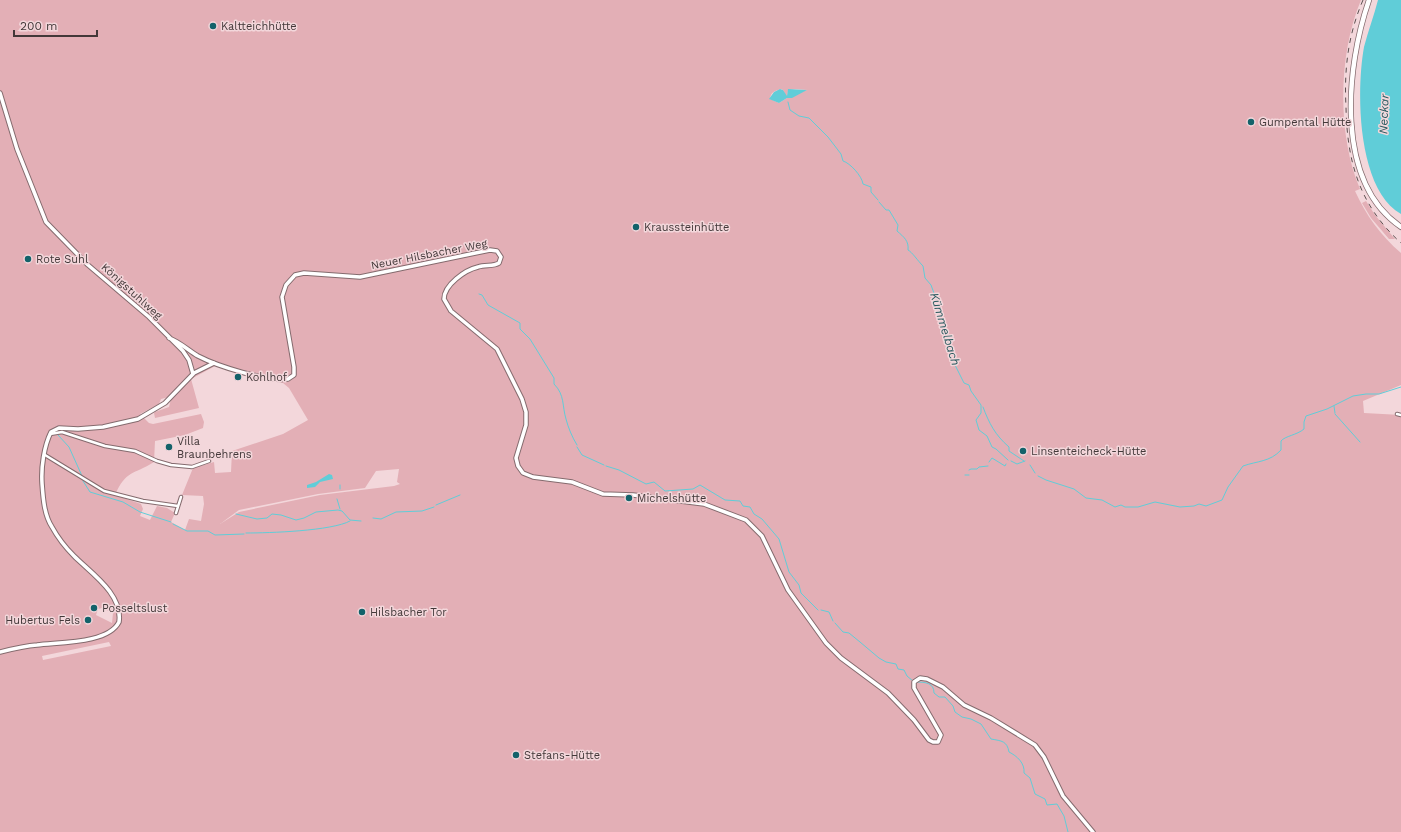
<svg xmlns="http://www.w3.org/2000/svg" width="1401" height="832" viewBox="0 0 1401 832" font-family="'Work Sans',sans-serif">
	<style>
		.green { fill: #e3afb6; fill-rule: evenodd }
		.water { fill: #60cdd8 }
		.lines { fill: none; stroke-linecap: round; stroke-linejoin: round }
		.stream { stroke: #60cdd8; stroke-width: 1 }
		.minor-casing { stroke: #846b6e; stroke-width: 4.5 }
		.tertiary-casing { stroke: #846b6e; stroke-width: 5.5 }
		.primary-casing { stroke: #846b6e; stroke-width: 6 }
		.minor { stroke: #fff; stroke-width: 2.5 }
		.tertiary { stroke: #fff; stroke-width: 3.5 }
		.primary { stroke: #fff; stroke-width: 4.5 }
		.rail { stroke: #5c4f50; stroke-width: 1; stroke-dasharray: 5 5; stroke-linecap: butt }
		.poi-dot { fill: #13626a; stroke: #f3d7db; stroke-width: 1.5 }
		.labels { text-anchor: middle; stroke-width: 3; stroke-linejoin: round; paint-order: stroke }
		.poi-label { font-size: 11px; fill: #433839; stroke: #f3d7db; text-anchor: start }
		.street-label { font-size: 11px; fill: #433839; stroke: #f3d7db }
		.water-label { font-size: 12px; font-style: italic; fill: #2a5a5f; stroke: #f3d7db }
	</style>
	<rect width="100%" height="100%" fill="#f3d7db"/>
	<path class="green" d="M0 0H1361C1338 54 1337 135 1360 189L1355 191C1366 215 1380 235 1401 253V385L1363 401 1364 413 1401 415V832H0ZM781 89 783 90 787 98 779 103 770 99C771 92 774 91 781 89ZM794 89H796L807 90 787 97 788 90ZM217 365 283 383 289 388 308 420 283 434 232 451 231 472 215 473 214 462 193 468 182 495 203 496 204 504 201 521 189 519 185 530 171 522 175 513 167 508 157 506 150 520 140 516 143 509 141 504 115 495C126 470 133 475 154 462L155 441 185 435 203 428 204 422 201 414 153 424 149 423 140 414 159 404 161 399 169 397 171 399 169 407 155 412 154 413 155 418 199 408 191 379ZM399 469 397 482 400 484 394 486 320 495 239 512 220 524 239 510 318 494 365 488 376 471ZM102 608 113 613 112 623 96 615 98 609ZM109 642 111 646 43 660 42 656Z
		M1366 201 1375 215 1395 239H1389L1371 218 1362 203Z"/>
	<path class="water" d="M1378 0H1401V214C1357 189 1356 91 1364 47 1368 31 1374 16 1378 0Z
		M780 89 783 90 787 96 788 89 807 90 792 98H787L779 103 769 99 774 92Z
		M329 474 332 475 333 479 320 482 315 487 307 488V485L316 482Z"/>
	<g class="lines">
		<path class="stream" d="M788 102 790 110 799 116 809 118 828 137 841 154 843 161C850 163 862 176 863 184L871 187V192L878 200
			M879 202 886 210H889L898 225 897 231C904 237 909 241 908 250 912 252 918 261 923 266L925 278 931 285 938 304V310L941 311 945 337 954 354 953 361 964 383 969 385 971 391 981 405V413L976 420 979 430 987 436 992 447 996 449 1008 460
			M479 294 482 295 488 305 520 323V329L530 339 554 378V384C565 395 562 406 566 419 568 427 572 437 577 445
			M1334 406 1335 413
			M983 407C989 423 995 435 1009 447V451L1024 461
			M1335 414 1360 442
			M58 435 69 447 82 476
			M577 447 582 455 604 465
			M1011 461 1017 464 1025 461
			M989 462 992 458 1005 466 1006 464
			M1030 465 1035 473
			M606 466 619 470 646 484 654 482 665 491 693 489 700 485 725 500 740 501 743 506 750 507 754 514 762 519 779 539 789 572 799 585 801 593 818 610
			M969 470 971 469H977L979 467 988 466
			M965 475H969
			M1038 476 1046 480 1074 489 1086 498 1102 500 1115 507 1121 505 1125 507H1138L1155 502 1180 507 1194 506 1199 504 1206 506 1222 500 1228 487 1243 466C1257 461 1270 462 1281 450V441C1285 436 1297 435 1304 429V422L1306 416 1327 409 1353 396 1366 394H1379L1401 387
			M83 481 90 492 123 502 140 512 171 522
			M340 485V489
			M337 499 340 509
			M436 505 460 495
			M236 514 257 519 267 518 272 514 281 515 296 520 304 518 316 512 338 510 342 511 350 520 361 521
			M373 518 381 519 396 512 422 511 434 507
			M173 524 187 531H208L215 535 244 534
			M246 533C269 533 332 531 350 521
			M821 610 829 612 833 621
			M835 623 843 632 849 633 860 642 879 658 886 662 896 664 898 669 904 670 907 676 913 681
			M916 682C926 682 934 683 934 693L939 697H945L953 706 955 712 962 717 971 719 981 724 991 739C1002 741 1007 741 1009 752 1017 756 1025 763 1024 773L1030 778 1035 794 1045 799 1047 805 1057 804 1064 816 1068 832"/>
		<defs>
			<path id="minor" d="M1397 414 1401 415
				M50 434 62 432 105 446 135 451 157 461 171 465 192 467 209 461
				M45 455 104 491 143 501 178 506
				M176 513 181 497"/>
			<path id="tertiary" d="M0 93 17 149 46 222 88 265 149 317 183 351 189 360 193 374
				M169 338C180 342 189 351 198 356 217 366 267 382 288 379L294 375V367L282 297 286 285 295 275 304 273 360 277 490 250 497 251 501 257 499 263C493 267 485 264 478 267 465 270 444 285 444 299L451 311 497 349 522 399 526 412V425L516 458 518 466 523 473 533 477 572 482 603 494 633 495 704 504 746 520 762 536 788 590 826 643 841 658 888 693 914 720 929 740 933 742H938L941 735 914 688V682L920 678 927 679 943 687 964 705 991 718 1035 745 1044 757 1063 796 1093 832
				M0 652C12 649 24 646 37 645 58 642 108 644 119 622 123 594 91 573 74 556 66 548 58 538 52 527 44 515 43 497 42 483 41 467 44 446 51 432L59 428 78 429 103 427 138 419 165 403 194 373 214 363"/>
			<path id="primary" d="M1369 0C1346 67 1334 181 1401 227"/>
		</defs>
		<use href="#minor" class="minor-casing"/>
		<use href="#tertiary" class="tertiary-casing"/>
		<use href="#primary" class="primary-casing"/>
		<use href="#minor" class="minor"/>
		<use href="#tertiary" class="tertiary"/>
		<use href="#primary" class="primary"/>
		<path class="rail" d="M1363 0C1348 35 1344 69 1346 107 1347 161 1359 205 1401 243"/>
	</g>
	<g class="poi-dot">
		<circle cx="213" cy="26" r="4"/>
		<circle cx="1251" cy="122" r="4"/>
		<circle cx="636" cy="227" r="4"/>
		<circle cx="28" cy="259" r="4"/>
		<circle cx="238" cy="377" r="4"/>
		<circle cx="169" cy="447" r="4"/>
		<circle cx="1023" cy="451" r="4"/>
		<circle cx="629" cy="498" r="4"/>
		<circle cx="94" cy="608" r="4"/>
		<circle cx="362" cy="612" r="4"/>
		<circle cx="88" cy="620" r="4"/>
		<circle cx="516" cy="755" r="4"/>
	</g>
	<g class="labels">
		<g class="poi-label">
			<text x="221" y="30">Kaltteichhütte</text>
			<text x="1259" y="126">Gumpental Hütte</text>
			<text x="644" y="231">Kraussteinhütte</text>
			<text x="36" y="263">Rote Suhl</text>
			<text x="246" y="381">Kohlhof</text>
			<text x="177" y="445">Villa<tspan x="177" dy="13">Braunbehrens</tspan></text>
			<text x="1031" y="455">Linsenteicheck-Hütte</text>
			<text x="637" y="502">Michelshütte</text>
			<text x="102" y="612">Posseltslust</text>
			<text x="370" y="616">Hilsbacher Tor</text>
			<text x="80" y="624" text-anchor="end">Hubertus Fels</text>
			<text x="524" y="759">Stefans-Hütte</text>
		</g>
		<g class="street-label">
			<text transform="translate(429 254) rotate(-11)" y="4">Neuer Hilsbacher Weg</text>
			<text transform="translate(132 291) rotate(42)" y="4">Königstuhlweg</text>
		</g>
		<g class="water-label">
			<text transform="translate(1384 114) rotate(-88)" y="4">Neckar</text>
			<text transform="translate(945 329) rotate(73)" y="4">Kümmelbach</text>
		</g>
	</g>
	<path d="M14 30v6h83v-6" fill="none" stroke="#433839" stroke-width="2"/>
	<text x="20" y="30" font-size="12" fill="#433839" stroke="#f3d7db" stroke-width="3" paint-order="stroke">200 m</text>
</svg>
